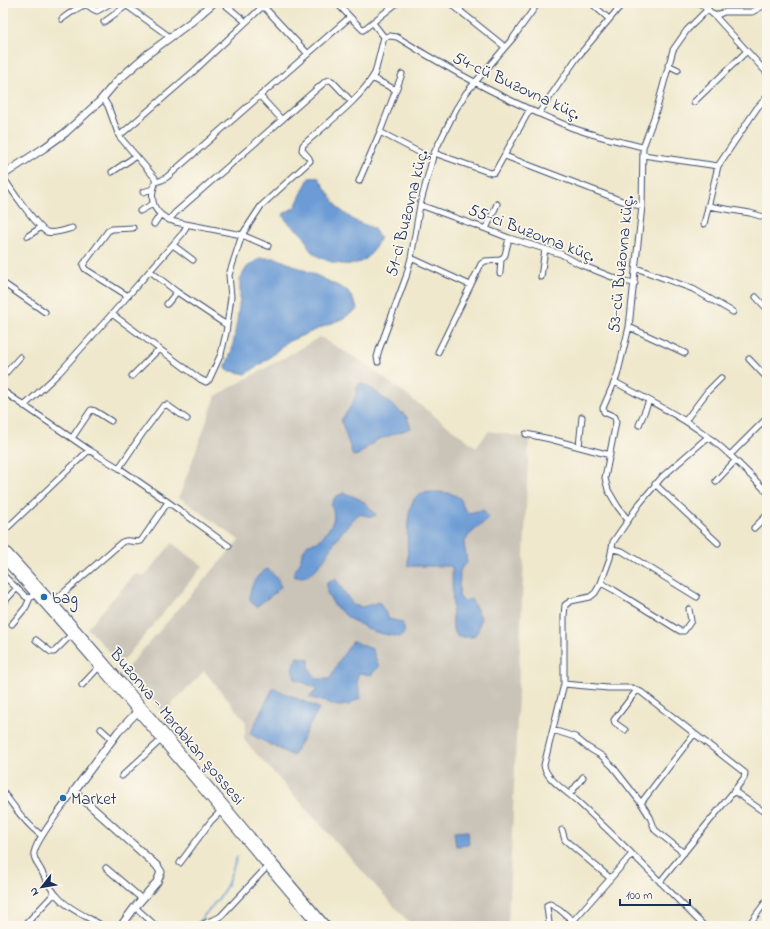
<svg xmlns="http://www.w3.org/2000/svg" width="770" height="929" viewBox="0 0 770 929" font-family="'Indie Flower',sans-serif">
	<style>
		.industrial { fill: #c9c3b8 }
		.water { fill: #6c9bd5; stroke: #44659a }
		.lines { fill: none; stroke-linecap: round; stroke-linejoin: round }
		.stream { stroke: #6c9bd5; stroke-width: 1.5 }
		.street-casing { stroke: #3b4b6e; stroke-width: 7 }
		.secondary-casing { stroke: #3b4b6e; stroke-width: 9 }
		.primary-casing { stroke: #3b4b6e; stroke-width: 10 }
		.street { stroke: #fff; stroke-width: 5 }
		.secondary { stroke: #fff; stroke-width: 7 }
		.primary { stroke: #fff; stroke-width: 8 }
		.poi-dot { fill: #1f6fb2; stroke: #fbf7ec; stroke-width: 1.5 }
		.labels { text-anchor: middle; stroke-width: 3.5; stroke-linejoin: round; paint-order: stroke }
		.street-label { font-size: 17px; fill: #1b2f5e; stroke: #fbf7ec }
		.poi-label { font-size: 17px; fill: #1b2f5e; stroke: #fbf7ec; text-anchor: start }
	</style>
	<rect width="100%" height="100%" fill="#fbf7ec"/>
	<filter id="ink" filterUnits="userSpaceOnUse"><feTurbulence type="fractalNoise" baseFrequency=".025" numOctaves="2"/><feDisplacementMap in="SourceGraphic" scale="8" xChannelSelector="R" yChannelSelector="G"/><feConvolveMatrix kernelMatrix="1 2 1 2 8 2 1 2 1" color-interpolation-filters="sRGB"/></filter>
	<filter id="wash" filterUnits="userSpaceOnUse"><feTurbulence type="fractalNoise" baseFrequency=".012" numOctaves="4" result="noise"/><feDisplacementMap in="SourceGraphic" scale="16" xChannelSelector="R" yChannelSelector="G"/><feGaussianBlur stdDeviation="0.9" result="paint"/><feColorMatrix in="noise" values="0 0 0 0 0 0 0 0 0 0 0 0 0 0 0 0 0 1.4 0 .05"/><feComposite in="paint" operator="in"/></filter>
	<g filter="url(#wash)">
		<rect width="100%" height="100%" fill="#efe8cc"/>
		<path class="industrial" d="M320 337 364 363 476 447 489 431 529 438 508 926H451L409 923 244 740 246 722 204 671 163 713 126 669 239 540 179 497 216 396Z
			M172 543 203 566 121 663 87 628 135 574 145 576Z"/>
		<path class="water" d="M318 177 339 209 355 221 373 228 380 237C377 245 373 252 367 258 353 270 325 263 312 252 308 249 308 243 305 238 299 229 286 225 283 214L295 207 309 178Z
			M260 258H276L318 276 348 291 358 309 344 318 287 342 268 359 246 374 227 370 226 366 232 350 237 321 240 297V279L247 267Z
			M360 383 371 388 407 417 411 428 377 440 358 455 353 456 341 420C346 414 351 407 355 398 357 393 356 388 360 383Z
			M438 492 450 493 460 498 463 506 468 513 483 510 489 518 469 535 464 543 467 563 462 567 460 571 459 596 464 601 471 599 481 617 478 631 473 637H458L453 630 452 566H408C408 550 403 501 420 494 425 492 433 492 438 492Z
			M344 493C360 498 366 502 376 515L372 517 359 514C350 522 342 531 335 542 327 553 322 566 310 574 306 577 301 577 295 577L294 572 300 563 302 553 308 544 318 542C328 529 339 522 331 505L335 497Z
			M268 569 277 578 281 587 276 592 256 607C253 604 251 602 250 598 249 587 258 572 268 569Z
			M335 578 353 605 362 607 379 602 389 619 402 622C404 628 407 632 400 637L374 632 350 619 335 606 327 593V583Z
			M353 641 372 649 379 667 371 675 358 673 357 681 361 697 349 705 338 706 309 697 318 689 295 679 292 668 297 657 309 659V668L317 679H330L339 661Z
			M273 688 319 708 293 756 250 734Z
			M468 831 469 845 456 846 454 832Z"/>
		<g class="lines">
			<path class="stream" d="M195 926 219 898 227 885 237 857"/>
		</g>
	</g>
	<g filter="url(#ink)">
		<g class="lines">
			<defs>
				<path id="street" d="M123 3 170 37
					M223 3 246 22
					M337 3 350 17
					M387 3 391 8
					M450 3 505 47
					M591 3 609 19
					M700 3 715 16 767 73
					M459 11 464 3
					M715 16 724 12H752L767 4
					M62 19C66 16 80 6 85 5 89 5 93 10 97 11L111 3
					M104 22 126 6
					M384 37 390 36 397 37C451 71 511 103 570 127 593 136 619 141 643 147
					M668 65 678 70
					M372 78 396 90
					M260 96 282 120
					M103 98 108 106 119 136 155 178C156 184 154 186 153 191 150 208 160 217 175 222L242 235 268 246
					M694 102 747 51
					M539 113 576 59 623 3
					M380 132 432 159
					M119 136 192 73 261 8H265L308 54
					M434 153 491 173 495 172 530 109
					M643 155 718 166
					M505 156 630 204 642 206
					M112 172 136 156
					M3 176C8 186 39 229 47 232 55 234 65 230 72 228
					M359 181 380 132 402 74
					M156 182 162 180 167 177 350 17 363 30 397 3
					M143 192 153 189
					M420 205 486 229 509 238 561 254 579 264 622 281 635 283
					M708 206 750 213 767 218
					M140 211 153 204
					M169 220 175 213 326 81 329 80 332 81 351 101
					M154 224 160 215
					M704 224 718 166 757 108 767 97
					M486 229 497 204
					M28 236 40 228
					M173 245 193 260
					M411 258 470 285
					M636 268 693 289 733 312
					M150 271 177 292 222 322 227 325
					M500 273 501 260
					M541 277 545 249
					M3 283 45 312
					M128 296 85 269 83 265 108 231 112 229 133 228
					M756 297 767 309
					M167 304 177 292
					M112 314 200 379 206 382 209 380 221 354 226 333 231 297 229 275 242 235 261 206 310 161 309 158 302 150 303 145C325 125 361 99 375 73L384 37 373 23
					M629 327 685 353
					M438 352 481 264 485 261 501 260 505 255 509 238
					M749 359 767 378
					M378 362 377 357 379 350 406 277 411 258 420 205 434 153 456 109 466 93 513 38 538 3
					M3 376 20 357
					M132 376 159 349
					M615 382C644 398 676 413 703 433 727 450 746 471 767 492
					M3 391 89 450 119 468 168 502 229 546
					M24 406 59 373 112 314 183 233 187 225
					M685 421 707 392 721 378
					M639 425 649 401
					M526 434 550 439 610 455
					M72 438 91 410 95 411 111 421
					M579 446 582 417
					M730 455 767 418
					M119 468 142 434 163 406 167 405 187 419
					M716 481 735 461
					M655 484 718 543
					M628 520 618 507 608 490 605 478 616 422 615 417 604 412 603 408 617 376 629 327 642 206 643 147 655 115 673 50 687 30 708 9
					M754 528 767 515
					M3 532 89 450
					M612 549 622 551 697 597
					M3 575 26 597 30 598 36 593
					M601 583 614 590 680 631H684L691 621 689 609
					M53 602 122 542C129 538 134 544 141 541L168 502
					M3 603 17 588
					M12 624 26 607 30 598
					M36 640 51 652H54L72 634
					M564 684 608 688H632L641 692 745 773 744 778 734 791 660 882
					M82 685 100 666
					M101 729 112 739
					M553 730 575 737 587 747 602 756 613 767 641 803 650 817 655 830 684 853
					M625 730 615 723 614 720 637 690
					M122 776 161 740
					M74 791C65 804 36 839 34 853 33 858 38 865 41 870 57 905 71 908 103 926
					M734 791 761 810
					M3 792C15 808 26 824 42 836
					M570 794 583 777
					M641 803 694 734
					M562 830 565 840 610 878
					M180 863 211 821 221 811
					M106 868 142 899
					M135 907 156 926
					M573 921 632 854
					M549 923 547 907V905L550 904 559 909 579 926
					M24 926 54 894
					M201 926C207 920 214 921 221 916L267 867
					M704 926C662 884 620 840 576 800 566 791 545 778 544 765L564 684V616L565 605 571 601 590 597 595 593 601 583 610 558 613 542 640 503 662 477 708 437
					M748 926 767 900"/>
				<path id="secondary" d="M3 175 44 148 65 133 100 101 117 81 149 53 191 22 213 3
					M121 926 135 907 157 882 161 872 157 866 74 791 118 732 138 711"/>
				<path id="primary" d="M3 548C116 670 218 800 326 926
					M3 558C113 677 213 804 319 926"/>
			</defs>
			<use href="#street" class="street-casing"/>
			<use href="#secondary" class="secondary-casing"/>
			<use href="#primary" class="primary-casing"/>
			<use href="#street" class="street"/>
			<use href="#secondary" class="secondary"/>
			<use href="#primary" class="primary"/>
		</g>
	</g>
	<g class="poi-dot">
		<circle cx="44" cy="597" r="4"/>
		<circle cx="63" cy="798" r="4"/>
	</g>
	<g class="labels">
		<g class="street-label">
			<text transform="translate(517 85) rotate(25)" y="6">54-cü Buzovna küç.</text>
			<text transform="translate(406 213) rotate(-76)" y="6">51-ci Buzovna küç.</text>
			<text transform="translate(532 232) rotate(21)" y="6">55-ci Buzovna küç.</text>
			<text transform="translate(620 264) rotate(-84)" y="6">53-cü Buzovna küç.</text>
			<text transform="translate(178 726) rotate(50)" y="6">Buzonva - Mərdəkan şossesi</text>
		</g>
		<g class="poi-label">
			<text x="52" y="603">bag</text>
			<text x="71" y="804">Market</text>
		</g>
	</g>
	<rect width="770" height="929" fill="none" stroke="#fbf7ec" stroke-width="16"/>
	<g transform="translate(42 887) rotate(239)" stroke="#fbf7ec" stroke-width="3" paint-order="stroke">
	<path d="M0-3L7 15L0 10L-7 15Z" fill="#1b2f5e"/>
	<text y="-6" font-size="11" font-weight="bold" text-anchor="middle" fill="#1b2f5e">N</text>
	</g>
	<path d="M620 899v6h70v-6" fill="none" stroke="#1b2f5e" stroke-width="2"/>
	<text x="626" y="899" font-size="12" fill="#1b2f5e" stroke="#fbf7ec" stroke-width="3" paint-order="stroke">100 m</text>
</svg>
